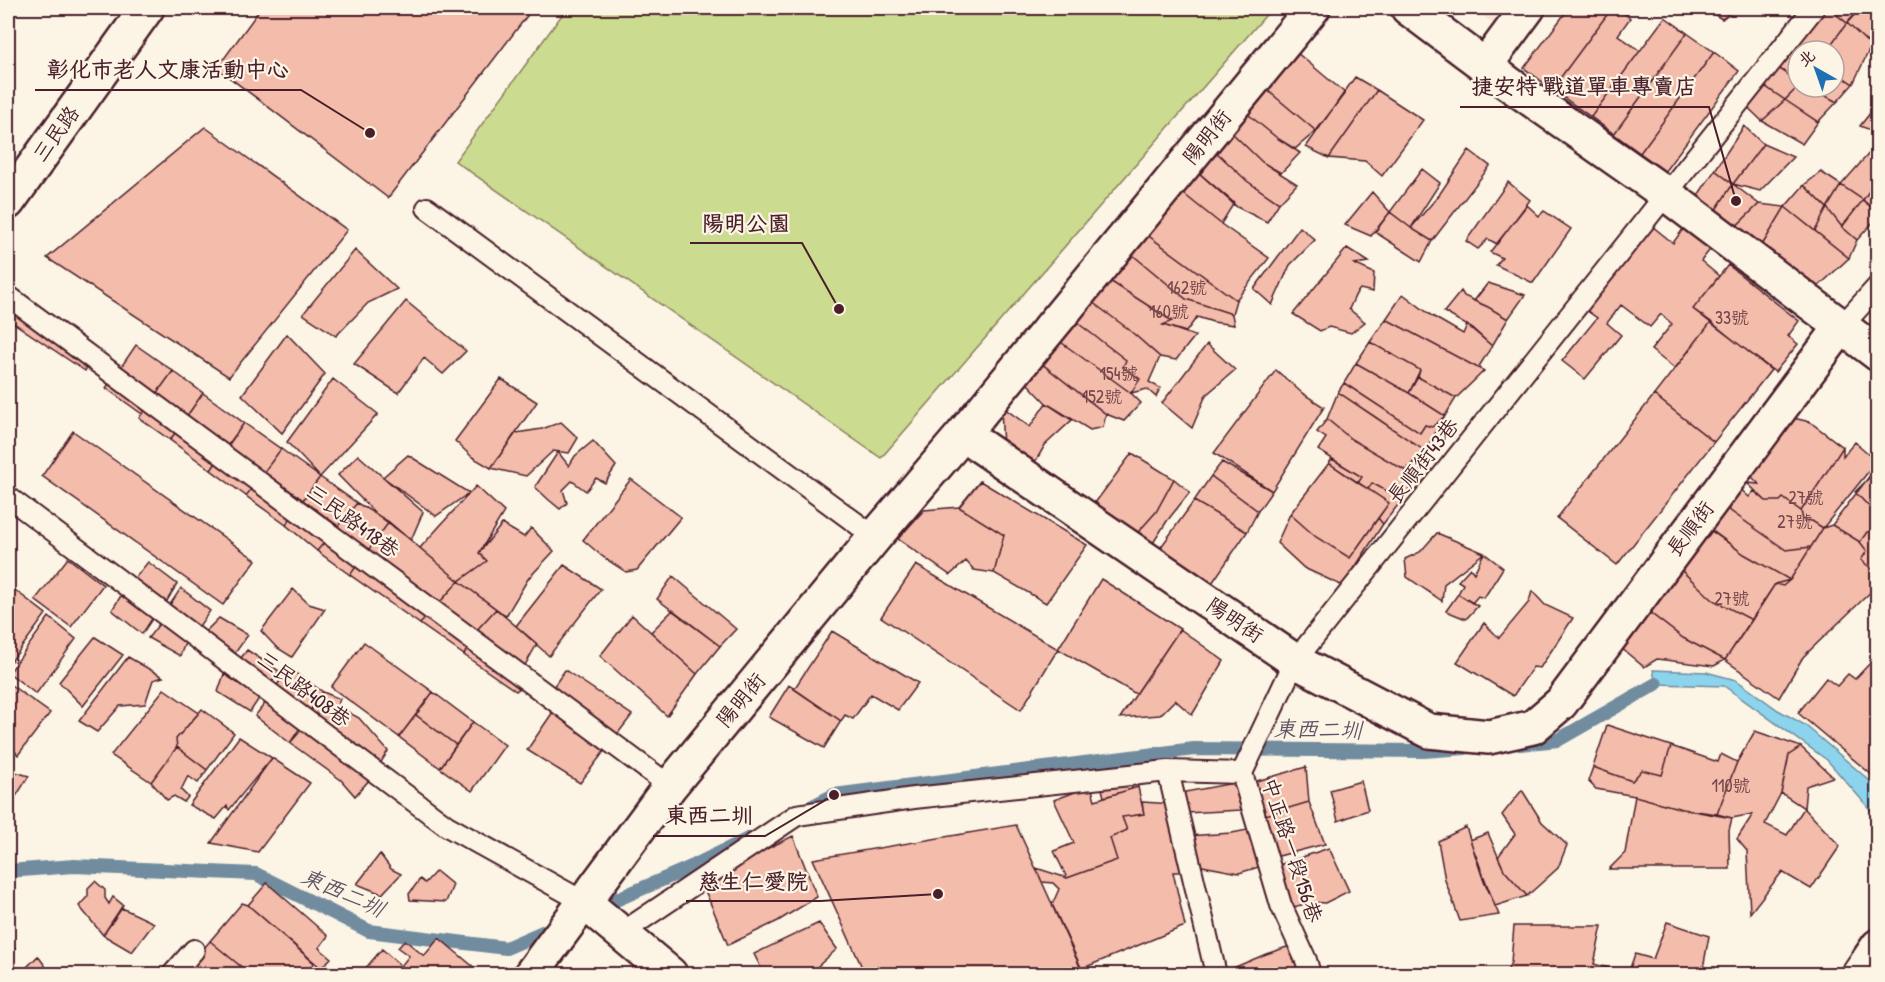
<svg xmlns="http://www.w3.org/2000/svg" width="1885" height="982" viewBox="0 0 1885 982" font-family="'Patrick Hand','LXGW WenKai TC',sans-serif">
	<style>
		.built { fill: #fae4d3 }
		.green { fill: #cbdb8f; stroke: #8a7d5d; stroke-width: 1.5 }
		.water { fill: #8cd4ed; stroke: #728c9f; stroke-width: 1.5 }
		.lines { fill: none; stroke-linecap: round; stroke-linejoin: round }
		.stream { stroke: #728c9f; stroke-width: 14 }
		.building { fill: #f4bcaa; stroke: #4a1f2b; stroke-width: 1.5 }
		.service-casing { stroke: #4a1f2b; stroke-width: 24 }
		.minor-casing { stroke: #4a1f2b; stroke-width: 38 }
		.tertiary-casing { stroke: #4a1f2b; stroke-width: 38 }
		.service { stroke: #fcf5e5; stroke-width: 20 }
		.minor { stroke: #fcf5e5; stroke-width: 33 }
		.tertiary { stroke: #fcf5e5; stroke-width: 33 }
		.labels { text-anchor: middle; stroke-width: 4.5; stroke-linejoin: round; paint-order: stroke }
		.number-label { font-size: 18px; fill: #74464b }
		.street-label { font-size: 21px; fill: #4a1f2b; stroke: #fcf5e5 }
		.water-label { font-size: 22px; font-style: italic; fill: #5e5565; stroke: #fcf5e5 }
		.leader { fill: none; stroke: #4a1f2b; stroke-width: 2 }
		.callout-dot { fill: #4a1f2b; stroke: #fcf5e5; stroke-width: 2 }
		.callout-label { font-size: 22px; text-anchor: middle; font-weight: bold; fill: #4a1f2b; stroke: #fcf5e5; stroke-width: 4.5; stroke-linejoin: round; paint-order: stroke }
	</style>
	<rect width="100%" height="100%" fill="#fcf5e5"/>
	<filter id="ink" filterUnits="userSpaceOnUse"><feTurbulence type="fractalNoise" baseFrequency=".0167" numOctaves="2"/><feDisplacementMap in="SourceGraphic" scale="12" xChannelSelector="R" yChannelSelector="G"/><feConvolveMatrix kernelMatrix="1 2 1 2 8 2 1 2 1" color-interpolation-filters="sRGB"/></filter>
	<g filter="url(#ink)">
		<path class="built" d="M1472 8H1517L1501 29Z"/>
		<path class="green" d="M567 8H1272L881 458 455 161Z"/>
		<path class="water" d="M1653 670 1706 672 1736 680 1778 710 1805 725 1877 787V810L1874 814 1827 760 1724 686 1656 684Z"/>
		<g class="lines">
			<path class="stream" d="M1520 744 1558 740 1656 684
				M807 809 834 795 1194 749 1424 751 1465 748
				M8 871 74 866 256 874 369 931 506 948 559 925
				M595 909 689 868 750 838"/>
		</g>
		<path class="building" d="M261 8H533L388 198 217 68Z
			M1569 8H1612L1552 89 1524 68Z
			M1612 8H1617L1630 18 1618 35 1640 51 1591 117 1552 89Z
			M1703 8H1736L1722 19Z
			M1812 8H1828L1847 23 1826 51H1806L1784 36Z
			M1828 8H1861L1847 23Z
			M1861 8H1872L1878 12V38L1871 46 1847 23Z
			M1665 17 1687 33 1614 134 1591 117Z
			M1847 23 1871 46 1853 84 1834 71V51H1826Z
			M1687 33 1714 52 1640 153 1614 134Z
			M1784 36 1806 51H1798V81L1765 59Z
			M1296 52 1345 93 1316 131 1266 89Z
			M1714 52 1739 71 1665 171 1640 153Z
			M1765 59 1798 81V87L1785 100 1753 78Z
			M1834 71 1853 84 1837 102 1809 87H1834Z
			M1355 77 1377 90 1329 158 1306 147Z
			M1753 78 1785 100 1762 121 1739 99Z
			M1798 87H1809L1837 102 1818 122 1785 100Z
			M1266 89 1316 131 1295 149 1277 138 1244 111Z
			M1377 90 1423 120 1382 176 1365 161 1329 158Z
			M1785 100 1818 122 1802 144 1762 121Z
			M1878 103V133L1860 126Z
			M1244 111 1277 138 1300 153 1281 173 1262 162 1229 130Z
			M1744 126 1763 144 1733 184 1715 170Z
			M205 127 347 230 229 377 47 258Z
			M1229 130 1262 162 1297 184 1279 203 1247 181 1213 149Z
			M1763 144 1793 157 1760 191 1733 184Z
			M1213 149 1247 181 1279 203 1267 222 1237 207 1198 172Z
			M1469 150 1490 166 1432 241 1411 228 1439 195Z
			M1872 150 1878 154V178L1863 200 1841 185Z
			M1422 169 1440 183 1411 228 1390 212Z
			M1715 170 1733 184 1707 223 1688 210Z
			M1198 172 1234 203 1221 224 1180 191Z
			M1821 172 1841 185 1827 208 1804 185Z
			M1878 178V213L1863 200Z
			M1508 182 1530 200 1497 244 1488 239 1478 249 1466 241Z
			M1733 184 1759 204 1726 236 1707 223Z
			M1804 185 1827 208 1815 231 1785 207Z
			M1841 185 1863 200 1842 227 1827 208Z
			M1180 191 1221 224 1269 258 1236 300 1146 234Z
			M1372 192 1390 212 1371 236 1345 225Z
			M1863 200 1878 213V217L1857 240 1842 227Z
			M1759 204 1785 207 1755 257 1726 236Z
			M1527 205 1539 216 1544 211 1571 229 1533 283 1496 265 1502 258 1490 252Z
			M1785 207 1849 258 1809 295 1755 257Z
			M1827 208 1842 227 1857 240 1849 258 1815 231Z
			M1390 212 1411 228 1432 241 1421 262 1375 232Z
			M1686 225 1713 246 1701 261 1719 276 1693 309 1711 322 1675 369 1651 350 1672 324 1661 314 1650 327 1621 305 1607 323 1621 335 1585 379 1562 361 1597 318 1586 310 1652 226 1673 243Z
			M1300 227 1315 240 1290 265 1272 305 1254 289Z
			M1146 234 1236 300 1232 314 1186 299 1129 252Z
			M1347 248 1369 262 1354 264 1374 273 1373 292 1360 289 1356 294 1349 309 1365 322 1351 333 1329 327 1320 331 1293 314Z
			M355 250 397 289 368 303 336 336 303 314Z
			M1129 252 1186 299 1232 314 1234 325 1213 322 1197 317 1186 332 1163 325 1172 321 1110 281 1100 283Z
			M1728 265 1799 321 1788 336 1798 344 1775 372 1693 309Z
			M1110 281 1172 321 1163 325 1195 336 1176 360 1160 357 1127 328 1092 302Z
			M1488 283 1525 295 1508 319 1488 307 1474 301Z
			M1461 291 1464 296 1488 307 1508 319 1492 346 1473 329 1444 312Z
			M19 294 94 353 85 371 8 319V311Z
			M1403 294 1432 316 1463 334 1467 325 1492 346 1478 368 1386 319Z
			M406 301 466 351 443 374 424 358 398 393 354 364Z
			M1092 302 1127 328 1160 357 1149 382 1160 388 1156 397 1147 389 1131 393 1140 379 1123 367 1126 360 1075 321Z
			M1386 319 1478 368 1484 371 1456 398 1418 377 1420 370 1370 342Z
			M1075 321 1126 360 1123 367 1140 379 1131 393 1058 340Z
			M1711 322 1771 370 1714 442 1654 395Z
			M287 334 325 374 282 433 242 395Z
			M1058 340 1131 393 1141 403 1124 421 1106 414 1041 363Z
			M1370 342 1420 370 1409 393 1356 363Z
			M1207 344 1235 370 1206 395 1192 428 1162 403Z
			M136 345 173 371 157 393 121 367Z
			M1041 363 1106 414 1103 427 1090 430 1046 403 1027 383Z
			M1356 363 1409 393 1445 416 1432 427 1425 425 1420 433 1344 383Z
			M121 367 157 393 142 414 106 388Z
			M1276 370 1302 393 1324 407 1272 491 1214 453Z
			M173 371 203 393 170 440 139 418Z
			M1418 377 1456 398 1445 416 1409 393Z
			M333 379 378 414 320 477 287 442Z
			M501 379 537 402 491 468 472 457 455 441Z
			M1344 383 1420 433 1425 425 1432 427 1445 416 1425 451 1338 392Z
			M1338 392 1377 418 1425 451 1406 471 1351 439 1327 419Z
			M203 393 244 423 228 445 187 416Z
			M1654 395 1714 442 1617 565 1557 518Z
			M1046 403 1072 420 1045 445 1031 469 1003 450 1001 406 1030 427Z
			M187 416 228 445 211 470 170 440Z
			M1785 416 1810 422 1843 447 1801 511 1783 498 1780 501H1766L1747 483 1759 484 1746 471Z
			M1327 419 1351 439 1406 471 1419 455 1426 462 1406 495 1396 488 1390 493 1372 483 1368 489 1358 483 1362 477 1318 450 1326 438 1317 432Z
			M561 422 578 438 569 453 553 451 526 476 491 468 516 433 542 429Z
			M244 423 281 449 246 496 211 470Z
			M73 431 256 560 223 605 42 476Z
			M593 441 616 466 605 483 596 478 586 491 572 481 563 490 567 503 560 509 549 500 535 487 558 452 569 466 575 456Z
			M1855 442 1877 461 1823 528 1812 521 1803 520 1801 511 1843 447V456Z
			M281 449 320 477 303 500 264 472Z
			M1132 453 1174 479 1156 512 1131 540 1089 511Z
			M358 455 423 512 411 540 375 513 338 475Z
			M408 455 469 493 436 516 383 477Z
			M1332 459 1362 477 1358 483 1329 463Z
			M1222 462 1272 491 1258 511 1211 476Z
			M1329 463 1389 503 1350 558 1316 537 1290 514Z
			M1878 465V524L1874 530 1867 532 1860 542 1832 525Z
			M1878 469V516L1855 492Z
			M264 472 303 500 286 525 246 496Z
			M1211 476 1258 511 1247 532 1194 501Z
			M320 477 357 503 338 526 303 500Z
			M631 479 681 517 637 570 626 572 603 557 583 540Z
			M1174 479 1190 492 1167 521 1148 551 1131 540 1156 512Z
			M980 481 1087 545 1046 603 994 573 1004 535 959 507Z
			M1372 483 1390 493 1396 488 1406 495 1383 524 1378 518 1389 503 1368 489Z
			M1734 483 1749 497 1754 491 1766 501H1780L1783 498 1801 511 1803 520 1812 521 1823 528 1811 547 1786 550 1719 503Z
			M476 486 504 512 479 553 487 561 459 581 420 548Z
			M303 500 338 526 317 551 286 525Z
			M1194 501 1247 532 1206 592 1153 558Z
			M357 503 389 522 350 575 317 551Z
			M1719 503 1786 550 1811 547 1790 580 1744 554 1703 524Z
			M959 507 1004 535 994 573 974 570 966 561 950 575 898 539 924 510Z
			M1290 514 1316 537 1350 558 1378 518 1383 524 1343 586 1304 568 1277 543Z
			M389 522 459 581 420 624 350 575Z
			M502 524 524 537 531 528 554 551 528 579 506 616 459 581 487 561 479 553Z
			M1878 524V568L1873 570 1861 560 1867 551 1860 542 1867 532 1874 530Z
			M1832 525 1860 542 1867 551 1861 560 1873 570 1878 568V585L1803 657 1779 698 1725 660 1775 584 1790 580 1823 528Z
			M1707 528 1744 554 1790 580 1783 586 1775 584 1752 620 1713 600 1681 570Z
			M1437 533 1484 553 1444 584 1442 601 1407 577 1405 559 1420 552Z
			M1484 553 1503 568 1484 598 1478 596 1472 603 1458 594 1463 584 1458 581 1470 568 1474 573Z
			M68 558 103 585 71 627 35 600Z
			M148 562 177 584 164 606 131 583Z
			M564 565 601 589 549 656 516 626Z
			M916 565 1058 649 1021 710 881 617Z
			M1681 570 1713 600 1752 620 1725 660 1683 638 1649 612Z
			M673 576 736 629 720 646 657 599Z
			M1101 579 1180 629 1136 694 1058 649Z
			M459 581 496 609 475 632 439 603Z
			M11 587 46 614 10 663 8 661V592Z
			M181 588 210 611 194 633 167 609Z
			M293 589 309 604 325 609 292 657 276 647 261 631Z
			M1532 591 1545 605 1573 618 1540 668 1533 667 1513 696 1457 662 1484 623 1499 638 1529 602Z
			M122 594 156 613 142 634 112 610Z
			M1458 594 1478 606 1466 619 1446 611Z
			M439 603 475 632 464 655 420 624Z
			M496 609 537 644 524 667 475 632Z
			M673 610 720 646 697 674 651 632Z
			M1649 612 1683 638 1725 660 1714 666 1657 659 1644 667 1621 648Z
			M632 615 697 674 667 716 600 656Z
			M49 617 76 639 36 694 9 673Z
			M219 618 248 635 225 667 194 643Z
			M163 619 187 638 180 656 148 638Z
			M1180 629 1224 661 1192 715 1175 700 1160 715 1120 718Z
			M832 631 918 683 898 710 871 694 853 719 845 715 841 721 794 689Z
			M475 632 535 675 516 691 464 655Z
			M95 637 123 655 83 706 59 682Z
			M364 642 433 692 399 737 331 687Z
			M247 650 279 671 267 690 231 671Z
			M128 657 163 677 153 680 145 704 120 706 97 732 79 721Z
			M1872 661 1878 666V780L1798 713 1826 678 1837 686 1848 674 1855 679Z
			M288 668 323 692 301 724 271 695Z
			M565 670 632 715 580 783 527 750 557 706 547 696Z
			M224 674 260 697 250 712 218 692Z
			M8 683 50 713 18 755 8 743Z
			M789 685 841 721 824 748 769 717Z
			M164 689 199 713 176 739 177 747 151 782 111 755Z
			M323 692 340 699 337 706 359 718 388 751 371 778 302 725Z
			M433 692 473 722 456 745 416 715Z
			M266 702 302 725 290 743 255 716Z
			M202 709 234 733 207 770 177 747 176 739Z
			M416 715 456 745 440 768 399 737Z
			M473 722 505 745 472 791 440 768Z
			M1607 725 1671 746 1662 775 1642 770 1632 781 1593 767Z
			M304 727 371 778 355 796 341 780 290 743Z
			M1755 731 1801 747 1789 755 1781 793 1765 824 1787 835 1804 808 1840 846 1811 889 1782 872 1750 913 1747 851 1737 839 1753 814 1732 818 1717 814 1737 762Z
			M239 737 272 758 229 810 227 806 216 819 189 805Z
			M1671 746 1718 762 1721 754 1737 762 1717 814 1682 809 1635 796 1596 789 1588 781 1593 767 1632 781 1642 770 1662 775Z
			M177 747 207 770 198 783 188 776 181 790 188 797 184 802 174 796 167 800 151 782Z
			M1801 747 1833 777 1806 786 1804 808 1781 793 1789 755Z
			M272 758 310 783 258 852 211 843Z
			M1306 767 1309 802 1259 817 1253 782Z
			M8 770 29 776 8 809Z
			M1130 776 1132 789 1104 797 1102 789Z
			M1361 781 1368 810 1338 821 1330 790Z
			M1239 782 1245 802 1241 810 1186 813 1180 793Z
			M1091 786 1095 800 1138 787 1144 814 1122 817 1127 830 1110 838 1117 860 1067 878 1054 851 1074 843 1054 800Z
			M1522 790 1542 822 1567 845 1558 868 1527 896 1504 870 1498 857 1515 834 1502 815Z
			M1635 796 1682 809 1732 818 1729 830 1730 869H1609L1625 853Z
			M1142 802 1173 804 1188 872H1173L1185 926 1081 969 1052 905 1059 889 1053 883 1042 882 1036 868 1067 878 1117 860 1110 838 1127 830 1122 817 1144 814Z
			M1309 802 1325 844 1271 858 1259 817Z
			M1016 825 1084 974H865L813 859Z
			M1466 827 1482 876 1499 915 1460 921 1445 880 1438 841Z
			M1252 829 1262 866 1239 873 1192 864 1187 836 1232 833Z
			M1488 833 1504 870 1527 896 1495 906 1470 840Z
			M793 836 817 897 778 921 728 945 701 881Z
			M1329 848 1349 891 1325 903 1311 902 1291 908 1276 866Z
			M380 854 391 869 401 874 382 894 357 884Z
			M436 871 453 885 446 902 410 900 409 894 420 879 425 883Z
			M95 881 105 890V898L109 904 113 897 123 905 103 935 79 906 88 896V888Z
			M267 883 328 936 319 948 331 958 321 968 248 905Z
			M242 903 248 905 314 963 304 974H250L210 941Z
			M122 908 154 923 132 952 103 935Z
			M1667 922 1709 936 1702 974H1628L1635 954 1653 959Z
			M819 923 837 949 817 967 819 974H764L754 954Z
			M1514 926H1602L1594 964 1608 968 1605 974H1506L1511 962Z
			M439 938 482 974H370L365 969 382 949 401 966 409 956 398 948 405 940 424 956Z
			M210 941 250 974H182Z
			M8 942 15 948 8 962Z
			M1290 946 1295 961 1299 959 1302 974H1219L1266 954Z
			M38 956 51 974H20Z
			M1608 968 1628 974H1605Z"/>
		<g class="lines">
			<defs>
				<path id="service" d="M427 208 875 537
					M8 296 670 786
					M1842 326 1878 286
					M8 497 447 826 584 902
					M1168 771 1216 974
					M1242 773 1295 661 1814 8
					M1242 773 1281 905 1306 960 1310 974
					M620 934 797 815 914 798 1168 771 1242 773
					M173 974 194 950"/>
				<path id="minor" d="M1408 8 1508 83 1666 194 1878 354
					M1485 66 1528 8
					M963 434 1295 661 1429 731 1489 737 1533 727 1561 703 1842 326
					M584 902 670 974
					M531 974 670 786 875 537 963 434 1313 8"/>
				<path id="tertiary" d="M8 202 147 8
					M1859 974 1878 946"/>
			</defs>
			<use href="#service" class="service-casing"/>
			<use href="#minor" class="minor-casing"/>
			<use href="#tertiary" class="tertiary-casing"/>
			<use href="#service" class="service"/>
			<use href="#minor" class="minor"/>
			<use href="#tertiary" class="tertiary"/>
		</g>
	</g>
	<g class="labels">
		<g class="number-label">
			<text x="1187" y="294">162號</text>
			<text x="1169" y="318">160號</text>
			<text x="1732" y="324">33號</text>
			<text x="1119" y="380">154號</text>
			<text x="1102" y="403">152號</text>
			<text x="1806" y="504">27號</text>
			<text x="1795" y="528">27號</text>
			<text x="1732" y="605">27號</text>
			<text x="1731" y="792">110號</text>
		</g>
		<g class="street-label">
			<text transform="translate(56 134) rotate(-54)" y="7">三民路</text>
			<text transform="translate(1207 137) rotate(-51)" y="7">陽明街</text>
			<text transform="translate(1423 461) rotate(-52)" y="7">長順街43巷</text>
			<text transform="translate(353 521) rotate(36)" y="7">三民路418巷</text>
			<text transform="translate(1690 529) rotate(-53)" y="7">長順街</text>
			<text transform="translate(1235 620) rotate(34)" y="7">陽明街</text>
			<text transform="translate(304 689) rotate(37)" y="7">三民路408巷</text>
			<text transform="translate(741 700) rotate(-50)" y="7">陽明街</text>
			<text transform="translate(1292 850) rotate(72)" y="7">中正路一段156巷</text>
		</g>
		<g class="water-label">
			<text transform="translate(1318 729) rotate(1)" y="8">東西二圳</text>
			<text transform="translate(343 892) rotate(24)" y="8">東西二圳</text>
		</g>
	</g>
	<path class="leader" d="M370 133L301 90H35M1736 201L1709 107H1460M839 309L802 243H690M834 795L765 836H653M938 894L820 901H686"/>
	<g class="callout-dot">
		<circle cx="370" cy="133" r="6"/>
		<circle cx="1736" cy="201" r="6"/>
		<circle cx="839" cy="309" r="6"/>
		<circle cx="834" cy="795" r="6"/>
		<circle cx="938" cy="894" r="6"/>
	</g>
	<g class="callout-label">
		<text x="168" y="77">彰化市老人文康活動中心</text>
		<text x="1584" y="94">捷安特 戰道單車專賣店</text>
		<text x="746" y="231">陽明公園</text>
		<text x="709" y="823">東西二圳</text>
		<text x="753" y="889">慈生仁愛院</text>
	</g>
	<rect width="1885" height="982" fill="none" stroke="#fcf5e5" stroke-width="30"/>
	<rect x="15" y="15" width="1855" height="952" fill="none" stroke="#4a1f2b" stroke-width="2" filter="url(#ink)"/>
	<g transform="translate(1816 69) rotate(320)"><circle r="28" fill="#fcf5e5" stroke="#b59f9b" stroke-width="1.5"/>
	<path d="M0-4.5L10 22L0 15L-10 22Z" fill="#1f6fb2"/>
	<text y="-9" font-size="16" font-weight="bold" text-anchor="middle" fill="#4a1f2b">北</text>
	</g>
</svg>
